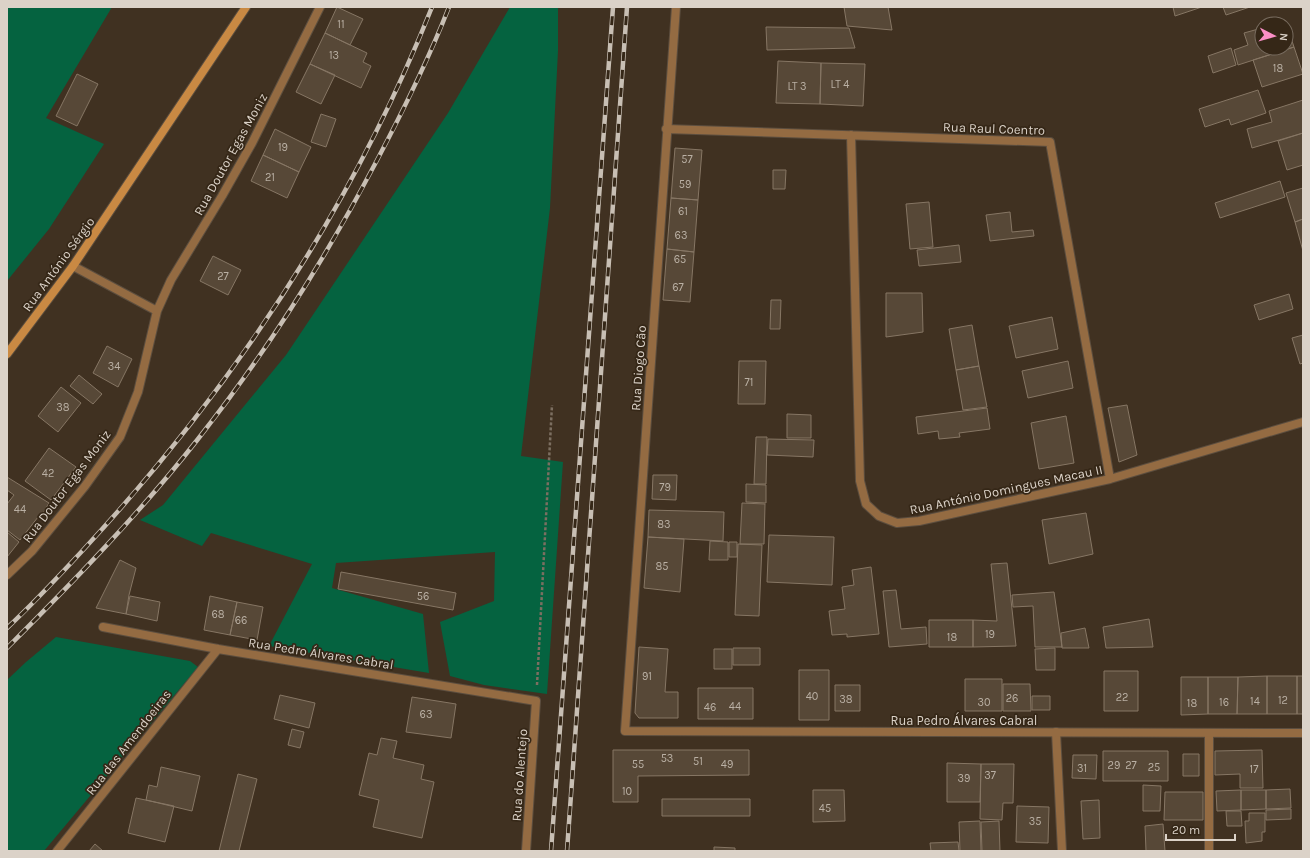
<svg xmlns="http://www.w3.org/2000/svg" width="1310" height="858" viewBox="0 0 1310 858" font-family="Karla,sans-serif">
	<style>
		.green { fill: #056340 }
		.building { fill: #574837; stroke: #867664 }
		.lines { fill: none; stroke-linecap: round; stroke-linejoin: round }
		.lane-casing { stroke: #5c4e3f; stroke-width: 10 }
		.street-casing { stroke: #5c4e3f; stroke-width: 10 }
		.secondary-casing { stroke: #5c4e3f; stroke-width: 10 }
		.path { stroke: #7c6f61; stroke-width: 2.5; stroke-dasharray: 3 2; stroke-linecap: butt }
		.lane { stroke: #946b42; stroke-width: 8 }
		.street { stroke: #946b42; stroke-width: 8 }
		.secondary { stroke: #c98943; stroke-width: 8 }
		.rail-casing { stroke: #c8bfb4; stroke-width: 4.5 }
		.rail { stroke: #352717; stroke-width: 3; stroke-dasharray: 9; stroke-linecap: butt }
		.labels { text-anchor: middle; stroke-width: 3.5; stroke-linejoin: round; paint-order: stroke }
		.number-label { font-size: 11px; fill: #bab0a4 }
		.street-label { font-size: 13px; fill: #dbd2c8; stroke: #352717 }
	</style>
	<rect width="100%" height="100%" fill="#403121"/>
	<path class="green" d="M7 7H112L46 118 104 144 49 229 7 281Z
		M510 7H558V51L550 208 521 456 563 462 547 694 484 685 450 676 440 622 494 601 495 552 336 563 332 588 423 614 429 673 269 646 312 564 211 533 202 546 140 520 163 505 286 355 448 113Z
		M56 637 190 661 198 667 44 851H7V680L26 662Z"/>
	<path class="building" d="M337 7 363 19 350 45 325 33Z
		M844 7H888L892 30 847 26Z
		M1173 7H1202L1175 16Z
		M1223 7H1250L1226 15Z
		M1285 20 1294 47 1238 65 1234 50 1248 45 1244 33 1262 28V48H1286V24H1273Z
		M766 27 849 28 855 48 767 50Z
		M325 33 367 53 363 62 371 66 361 88 310 64Z
		M1294 47 1303 74 1262 87 1253 60Z
		M1231 48 1236 65 1213 73 1208 56Z
		M778 61 821 63 820 104 776 103Z
		M821 63 865 64 863 106 820 104Z
		M310 64 335 75 321 104 296 92Z
		M77 74 98 84 77 126 56 116Z
		M1258 90 1266 113 1231 125 1229 119 1205 127 1199 109Z
		M1303 100V133L1252 148 1247 129 1272 122 1269 111Z
		M321 114 336 119 326 147 311 142Z
		M275 129 311 147 299 172 263 155Z
		M1303 133V165L1287 170 1278 141Z
		M675 148 702 150 698 200 671 198Z
		M263 155 299 172 287 198 251 181Z
		M773 170H786L785 189H773Z
		M1280 181 1285 197 1220 218 1215 203Z
		M1303 188V219L1295 222 1286 193Z
		M671 198 698 200 694 252 667 249Z
		M929 202 933 247 910 249 906 204Z
		M1010 212 1012 232 1033 230 1034 236 990 241 986 215Z
		M1303 219V251L1295 222Z
		M959 245 961 262 919 266 917 250Z
		M667 249 694 252 690 302 663 300Z
		M213 256 241 270 228 295 200 281Z
		M886 293H922L923 332 886 337Z
		M1289 294 1293 309 1259 320 1254 305Z
		M771 300H781L780 329H770Z
		M1052 317 1058 349 1016 358 1009 326Z
		M972 325 979 366 956 370 949 329Z
		M1303 335V363L1300 364 1292 338Z
		M107 346 132 359 118 387 93 373Z
		M739 361H766L765 404H738Z
		M1068 361 1073 388 1028 398 1022 371Z
		M979 366 987 407 963 410 956 370Z
		M79 375 102 394 93 404 70 386Z
		M61 387 81 403 58 432 38 416Z
		M1127 405 1137 455 1119 462 1108 408Z
		M987 408 990 429 959 433 960 437 939 439 938 431 918 434 916 417Z
		M787 414 811 415V438H787Z
		M1066 416 1074 463 1039 469 1031 423Z
		M756 437H767L766 484H754Z
		M768 439 814 440 813 457 767 455Z
		M49 448 76 467 51 500 25 481Z
		M653 475H677L676 500 652 499Z
		M7 477 49 503 43 513 42 512 20 540 7 530V504L14 495 7 490Z
		M746 484 766 485V503L746 502Z
		M742 503 765 504 764 544H740Z
		M649 510 724 512 723 541 648 537Z
		M1086 513 1093 554 1049 564 1042 520Z
		M7 532 19 542 7 557Z
		M769 535 834 537 832 585 767 582Z
		M648 537 684 539 680 592 644 588Z
		M710 541 728 542V560H709Z
		M729 542H737V557H729Z
		M738 544 762 545 759 616 735 615Z
		M120 560 136 568 129 595 126 614 96 608Z
		M1007 563 1016 646 973 647V620L997 621 991 564Z
		M871 567 879 634 847 637V634L832 635 829 611 845 609 842 587 854 585 852 570Z
		M341 572 456 593 453 610 338 589Z
		M896 590 901 629 926 627 927 644 889 647 883 591Z
		M1054 592 1062 647H1035L1033 606 1013 607 1012 595Z
		M130 596 160 602 157 621 126 614Z
		M210 596 237 602 230 635 204 630Z
		M237 602 263 607 257 640 230 635Z
		M1149 619 1153 647 1106 648 1103 627Z
		M929 620H973V647H929Z
		M1085 628 1089 648H1062L1061 633Z
		M639 647 668 649 665 692H678V718H639L635 713Z
		M733 648H760V665H733Z
		M1055 648V670H1036L1035 649Z
		M714 649H732V669H714Z
		M799 670H829V720H799Z
		M1104 671H1138V711H1104Z
		M1267 676V714H1237L1238 677Z
		M1267 676H1297V714H1267Z
		M1297 676H1303V714H1297Z
		M1181 677H1208V714L1181 715Z
		M1208 677H1238L1237 714H1208Z
		M965 679H1002V711H965Z
		M1003 684H1030L1031 711H1003Z
		M835 685H860V711H835Z
		M698 688H753V719H698Z
		M280 695 315 703 309 728 274 719Z
		M1032 696H1050V710H1032Z
		M412 697 456 704 451 738 406 732Z
		M292 729 304 732 300 748 288 745Z
		M381 738 397 741 393 758 424 765 421 779 434 782 422 838 373 827 379 800 359 795 369 753 377 755Z
		M613 750H749V775L638 776V802H613Z
		M1262 750 1263 788H1240V774L1215 775V751Z
		M1103 751H1168V781H1103Z
		M1183 754H1199V776H1183Z
		M1073 755H1097L1096 779 1072 778Z
		M947 763 981 764 980 802H947Z
		M981 764H1014L1013 803H1003L1002 820 980 819Z
		M161 767 200 776 192 811 146 800 149 785 157 787Z
		M238 774 257 779 239 851H219Z
		M1143 785 1161 786 1160 811H1143Z
		M1290 789 1291 808 1266 809V790Z
		M813 790H844L845 821 813 822Z
		M1241 790H1266V809L1241 810Z
		M1241 790V810L1217 811 1216 791Z
		M1165 792H1203V820H1164Z
		M136 798 174 806 165 842 128 833Z
		M662 799H750V816H662Z
		M1099 800 1100 838 1083 839 1081 801Z
		M1017 806 1049 807 1048 843 1016 842Z
		M1291 809V819L1266 820V810Z
		M1226 811H1241L1242 826H1227Z
		M1249 813H1265V832H1262V841L1246 843 1245 821H1249Z
		M980 821 981 851H960L959 822Z
		M999 821 1000 851H982L981 822Z
		M1163 824 1165 851H1146L1145 826Z
		M958 842 959 851H931L930 843Z
		M95 844 103 851H89Z
		M714 847 735 848V851H714Z"/>
	<g class="lines">
		<defs>
			<path id="lane" d="M1056 732 1062 851
				M1209 733V851"/>
			<path id="street" d="M676 7 625 731 1303 733
				M666 129 1050 142 1110 479
				M851 135 860 481 866 504 879 516 897 523 919 521 1110 479 1303 422
				M73 266 157 311
				M7 575 32 551 85 486 120 437 138 392 157 311 171 280 222 196 252 143 320 7
				M103 627 218 649 536 701 526 851
				M57 851 218 649"/>
			<path id="secondary" d="M7 354 73 266 246 7"/>
		</defs>
		<use href="#lane" class="lane-casing"/>
		<use href="#street" class="street-casing"/>
		<use href="#secondary" class="secondary-casing"/>
		<path class="path" d="M537 685 552 405"/>
		<use href="#lane" class="lane"/>
		<use href="#street" class="street"/>
		<use href="#secondary" class="secondary"/>
		<defs>
			<path id="rail" d="M7 628C34 603 59 576 84 549 231 390 352 208 432 7
				M7 648C74 581 140 513 198 439 266 353 324 261 375 164 402 113 428 61 449 7
				M551 851 613 7
				M567 851 627 7"/>
		</defs>
		<use href="#rail" class="rail-casing"/>
		<use href="#rail" class="rail"/>
	</g>
	<g class="labels">
		<g class="number-label">
			<text x="341" y="28">11</text>
			<text x="334" y="59">13</text>
			<text x="1278" y="72">18</text>
			<text x="840" y="88">LT 4</text>
			<text x="797" y="90">LT 3</text>
			<text x="283" y="151">19</text>
			<text x="687" y="163">57</text>
			<text x="270" y="181">21</text>
			<text x="685" y="188">59</text>
			<text x="683" y="215">61</text>
			<text x="681" y="239">63</text>
			<text x="680" y="263">65</text>
			<text x="223" y="280">27</text>
			<text x="678" y="291">67</text>
			<text x="114" y="370">34</text>
			<text x="749" y="386">71</text>
			<text x="63" y="411">38</text>
			<text x="48" y="477">42</text>
			<text x="665" y="491">79</text>
			<text x="20" y="513">44</text>
			<text x="664" y="528">83</text>
			<text x="662" y="570">85</text>
			<text x="423" y="600">56</text>
			<text x="218" y="618">68</text>
			<text x="241" y="624">66</text>
			<text x="990" y="638">19</text>
			<text x="952" y="641">18</text>
			<text x="647" y="680">91</text>
			<text x="812" y="700">40</text>
			<text x="1122" y="701">22</text>
			<text x="1012" y="702">26</text>
			<text x="846" y="703">38</text>
			<text x="1283" y="704">12</text>
			<text x="1255" y="705">14</text>
			<text x="984" y="706">30</text>
			<text x="1224" y="706">16</text>
			<text x="1192" y="707">18</text>
			<text x="735" y="710">44</text>
			<text x="710" y="711">46</text>
			<text x="426" y="718">63</text>
			<text x="667" y="762">53</text>
			<text x="698" y="765">51</text>
			<text x="638" y="768">55</text>
			<text x="727" y="768">49</text>
			<text x="1114" y="769">29</text>
			<text x="1131" y="769">27</text>
			<text x="1154" y="771">25</text>
			<text x="1082" y="772">31</text>
			<text x="1254" y="773">17</text>
			<text x="990" y="779">37</text>
			<text x="964" y="782">39</text>
			<text x="627" y="795">10</text>
			<text x="825" y="812">45</text>
			<text x="1035" y="825">35</text>
		</g>
		<g class="street-label">
			<text transform="translate(994 128) rotate(2)" y="5">Rua Raul Coentro</text>
			<text transform="translate(230 154) rotate(-61)" y="5">Rua Doutor Egas Moniz</text>
			<text transform="translate(58 264) rotate(-54)" y="5">Rua António Sérgio</text>
			<text transform="translate(638 368) rotate(-86)" y="5">Rua Diogo Cão</text>
			<text transform="translate(66 486) rotate(-53)" y="5">Rua Doutor Egas Moniz</text>
			<text transform="translate(1006 489) rotate(-12)" y="5">Rua António Domingues Macau II</text>
			<text transform="translate(321 653) rotate(9)" y="5">Rua Pedro Álvares Cabral</text>
			<text x="964" y="725">Rua Pedro Álvares Cabral</text>
			<text transform="translate(128 742) rotate(-52)" y="5">Rua das Amendoeiras</text>
			<text transform="translate(519 775) rotate(-86)" y="5">Rua do Alentejo</text>
		</g>
	</g>
	<rect width="1310" height="858" fill="none" stroke="#dbd2c8" stroke-width="16"/>
	<g transform="translate(1274 36) rotate(96)"><circle r="19" fill="#352717" stroke="#776b5e"/>
	<path d="M0-3L7 15L0 10L-7 15Z" fill="#fa8fc7"/>
	<text y="-6" font-size="11" font-weight="bold" text-anchor="middle" fill="#dbd2c8">N</text>
	</g>
	<path d="M1166 834v6h69v-6" fill="none" stroke="#dbd2c8" stroke-width="2"/>
	<text x="1172" y="834" font-size="12" fill="#dbd2c8" stroke="#352717" stroke-width="3" paint-order="stroke">20 m</text>
</svg>
